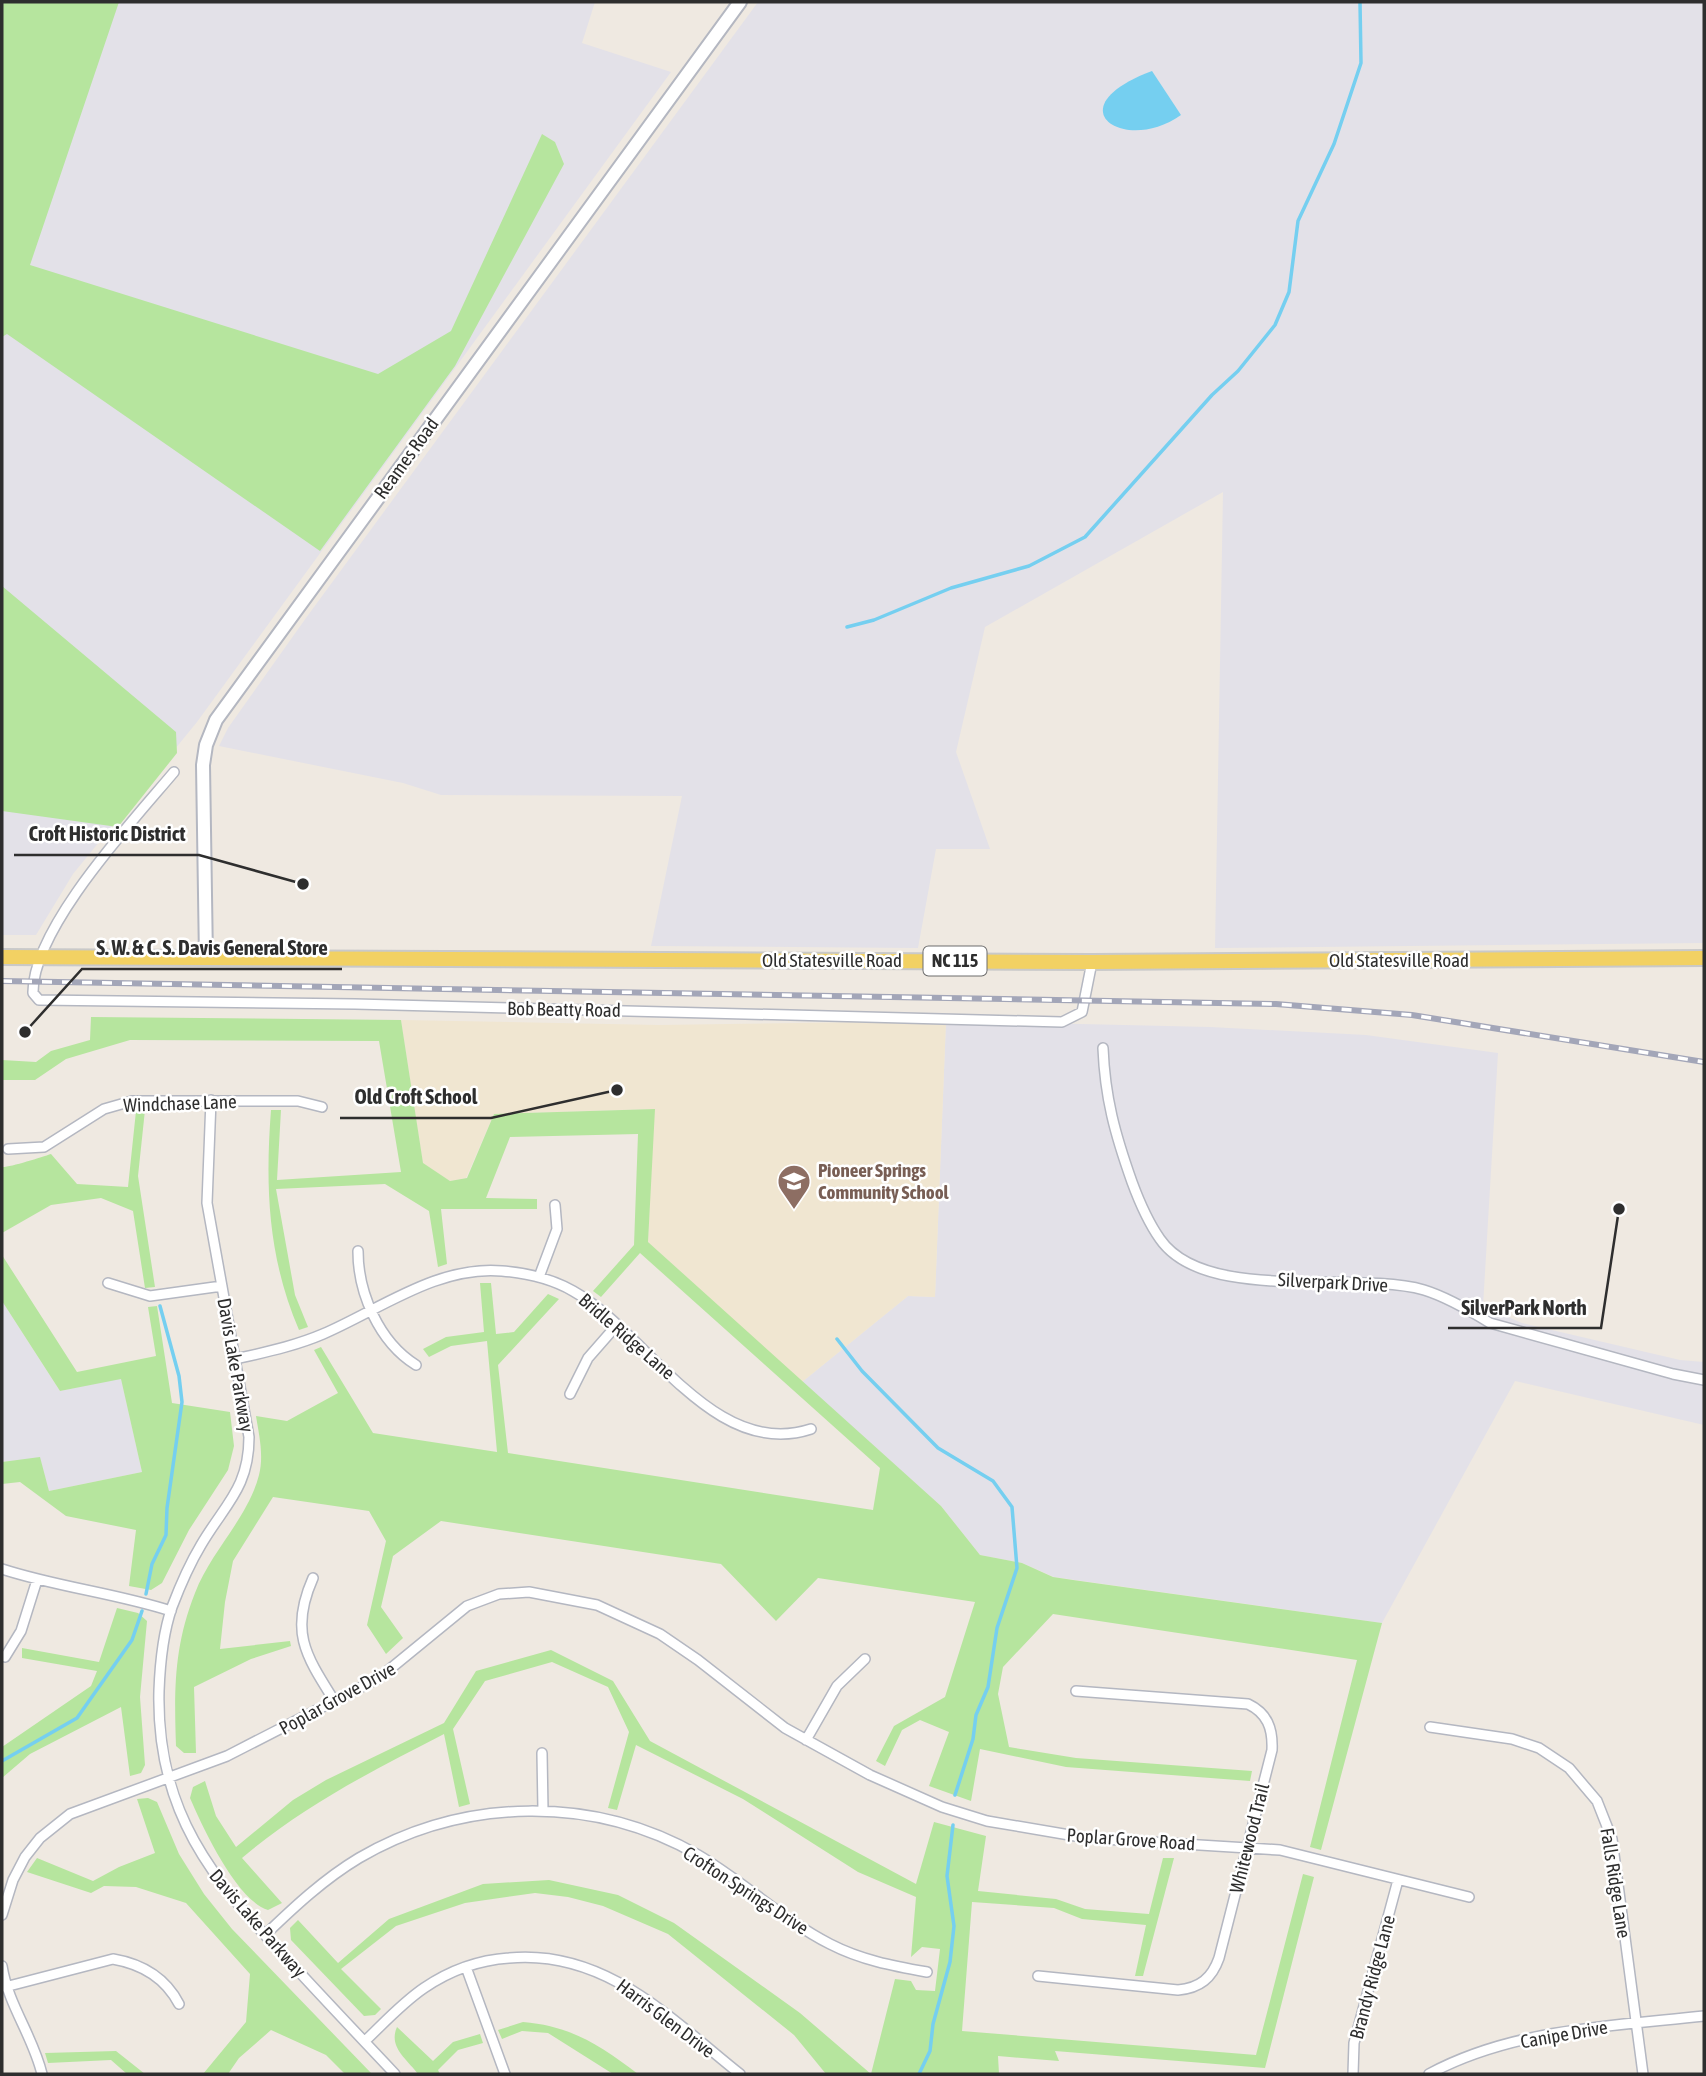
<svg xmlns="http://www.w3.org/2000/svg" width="1706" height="2076" viewBox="0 0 1706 2076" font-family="'Asap Condensed',sans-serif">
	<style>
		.industrial { fill: #e3e1e8 }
		.education { fill: #f0e6d1 }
		.green { fill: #b6e59e }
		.water { fill: #75cff0 }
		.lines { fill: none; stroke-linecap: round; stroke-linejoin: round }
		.stream { stroke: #75cff0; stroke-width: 3.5 }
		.minor-casing { stroke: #b4b7c1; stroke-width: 12 }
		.secondary-casing { stroke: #b4b7c1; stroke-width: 16 }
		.primary-casing { stroke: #c9c9c9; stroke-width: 18 }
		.minor { stroke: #fff; stroke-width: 9 }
		.secondary { stroke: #fff; stroke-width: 12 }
		.primary { stroke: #f2d163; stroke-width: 14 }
		.rail-casing { stroke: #a3a6b8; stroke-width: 6 }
		.rail { stroke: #fff; stroke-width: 3.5; stroke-dasharray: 10; stroke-linecap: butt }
		.labels { text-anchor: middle; stroke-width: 5; stroke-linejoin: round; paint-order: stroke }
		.shield { fill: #fff; stroke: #6d6d6d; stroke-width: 2 }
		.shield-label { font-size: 18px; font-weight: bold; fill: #2e2e2e }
		.street-label { font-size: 19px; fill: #2e2e2e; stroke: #fff }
		.education-label { font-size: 19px; font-weight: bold; fill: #785e54; stroke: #fff; text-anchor: start }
		.leader { fill: none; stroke: #2e2e2e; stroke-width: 2.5 }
		.callout-dot { fill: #2e2e2e; stroke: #fff; stroke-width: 2.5 }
		.callout-label { font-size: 21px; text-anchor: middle; font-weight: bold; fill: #2e2e2e; stroke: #fff; stroke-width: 5; stroke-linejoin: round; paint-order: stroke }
	</style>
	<rect width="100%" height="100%" fill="#efe9e1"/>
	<path class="industrial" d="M2 2H595L582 43 671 72 197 722 73 874 36 935H2Z
		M758 2H1704V943L1215 948 1223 492 985 627 956 752 990 849H936L918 948 651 946 682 796 441 795 403 783 219 746 228 728 306 618Z
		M946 1021 1210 1027 1366 1035 1498 1053 1483 1306 1522 1323 1680 1360 1704 1362V1425L1515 1381 1382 1623 1054 1577 1022 1563 980 1555 941 1506 802 1382 908 1296 935 1297Z
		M2 1301 60 1391 121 1378 142 1472 49 1491 40 1458 2 1462Z"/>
	<path class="education" d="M401 1020 659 1025 946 1021 935 1297 908 1296 802 1382 648 1242 654 1109 494 1114 466 1178 450 1181 423 1164Z"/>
	<path class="green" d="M2 2H119L30 265 378 374 451 331 542 134 555 142 564 164 455 366 320 551 7 334 2 337Z
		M2 586 176 732 177 753 118 827 2 811Z
		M91 1017 401 1020 423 1163 450 1181 467 1178 494 1114 655 1109 648 1242 941 1506 980 1555 1022 1563 1053 1577 1073 1580 1382 1623 1321 1850 1310 1847 1357 1660 1053 1614 1003 1667 998 1694 1009 1747 1076 1758 1252 1771 1250 1781 1066 1767 980 1749 971 1801 929 1786 949 1732 920 1720 902 1730 885 1766 876 1761 894 1726 945 1697 975 1602 818 1578 776 1621 721 1564 441 1521 393 1556 381 1607 403 1638 386 1654 367 1625 386 1541 369 1511 273 1497 233 1561 225 1602 220 1649 290 1641 291 1646 251 1659 194 1687 196 1753H184L176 1746C174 1689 174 1646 195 1593 211 1551 248 1518 259 1475 264 1455 259 1435 256 1416L287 1421 338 1393 314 1350 321 1347 373 1433 497 1452 487 1341 451 1346 429 1357 423 1349 446 1337 484 1332 480 1283H491L496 1334 514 1332 548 1294 559 1299 498 1365 508 1453 873 1510 880 1468 640 1253 601 1297 593 1291 634 1245 638 1134 510 1137 486 1198 537 1199V1209H441L447 1264 438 1267 429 1211 385 1184 276 1189 295 1295 308 1327 299 1330C268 1258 265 1187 271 1110H281L277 1180 401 1172 379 1041 130 1040 66 1059 35 1080H2V1060L36 1062 51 1051 90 1040Z
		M145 1110 138 1176 155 1287 145 1288 133 1211 101 1198 51 1205 2 1233V1167C8 1168 42 1157 51 1154L77 1184 128 1187 136 1111Z
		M2 1255 77 1372 156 1356 148 1307 157 1306 172 1403 230 1412 234 1446 228 1470 189 1530 162 1583 151 1590 129 1586 136 1530 66 1516 20 1482 2 1484V1462L40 1457 49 1491 142 1472 121 1379 60 1391 2 1301Z
		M117 1608 138 1613 147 1621 140 1697 145 1765 141 1773 130 1776 121 1707 30 1754 2 1778V1747L91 1686 97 1671 22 1658V1648L99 1662Z
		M551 1650 613 1681 650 1741 916 1884 934 1822 986 1836 978 1891 1056 1899 1085 1909 1149 1914 1163 1858H1174L1143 1976H1135L1146 1925 1082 1919 1054 1908 972 1902 962 2031 1256 2055 1303 1874 1314 1877 1265 2068 1055 2051 1059 2061 998 2056 999 2074H826L794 2035 668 1934 603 1906 568 1897 535 1893 465 1903 396 1926 341 1969 381 2009 375 2015 364 2016 291 1940 290 1928 298 1920 338 1963 389 1919 483 1884 549 1880 618 1895 674 1923 800 2013 871 2074 895 1979 911 1981 916 1990 935 1991 940 1949 922 1947 911 1957 916 1897 858 1872 743 1799 636 1745 617 1810 608 1808 629 1732 608 1687 552 1662 485 1681 453 1729 470 1804 459 1807 444 1734C372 1771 303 1806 242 1858L282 1903 268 1910C237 1901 203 1828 190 1798L193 1787 205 1781 216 1816 236 1847 293 1800 326 1780 444 1723 476 1671Z
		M148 1798 157 1802 179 1854 204 1894 232 1929 372 2074H345L326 2055 271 2030 239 2058 228 2074H203L246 2022 250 1974 186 1903 136 1887 104 1886 91 1893 27 1872 37 1858 93 1881 119 1867 155 1853 137 1799Z
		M523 2022C571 2026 600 2045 638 2074H613L548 2033 522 2031 502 2039 498 2030Z
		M397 2027 433 2061 453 2042 480 2034 483 2043 458 2050 438 2070 440 2074H418C407 2059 388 2047 397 2027Z
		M116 2051 145 2074H127L111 2060 48 2063 45 2053Z"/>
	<path class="water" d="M1152 71 1181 115C1125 155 1053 108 1152 71Z"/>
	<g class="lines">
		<path class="stream" d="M847 627 874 620 951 588 1029 566 1085 537 1212 395 1238 371 1275 325 1289 292 1298 221 1334 144 1361 63 1360 2
			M837 1339 862 1371 938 1448 993 1481 1012 1507 1017 1568 997 1628 988 1687 976 1715 973 1739 955 1795
			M146 1594 152 1564 166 1535 167 1508 182 1402 179 1376 160 1306
			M2 1761 77 1718 132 1640 142 1611
			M919 2074 930 2051 933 2024 950 1962 954 1926 947 1876 953 1825"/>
		<defs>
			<path id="minor" d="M174 772C132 822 32 929 33 993L39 1000 355 1004 1062 1022 1082 1012 1092 962
				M1103 1048C1105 1098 1115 1134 1132 1182 1139 1201 1148 1222 1160 1239 1205 1304 1353 1270 1424 1290 1447 1297 1469 1310 1490 1323L1673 1374 1704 1380
				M211 1100 207 1203 249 1437C249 1488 225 1504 201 1545 189 1565 180 1586 172 1607 163 1633 160 1663 159 1691 156 1812 212 1879 290 1962 325 2000 360 2037 395 2074
				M8 1149 44 1147 104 1109 132 1101H298L322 1107
				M358 1251C358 1293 379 1342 416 1365
				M539 1277 557 1229 555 1205
				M108 1283 150 1296 222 1286
				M236 1359C266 1352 295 1346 323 1334 379 1310 438 1265 502 1271 527 1273 552 1279 573 1291 647 1332 713 1461 811 1429
				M570 1394 588 1358 616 1326
				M2 1569C57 1587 115 1593 171 1611
				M313 1578C289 1632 306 1656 335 1702
				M5 1657 21 1631 37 1580
				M1430 1727 1512 1739 1539 1748 1569 1768 1597 1801 1612 1839 1643 2074
				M806 1740 837 1686 865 1659
				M542 1753 543 1810
				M2 1915 13 1880 25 1857 40 1838 70 1814 227 1756 379 1678 467 1606 499 1594 529 1592 597 1605 660 1634 698 1660 785 1728 870 1775 942 1807 987 1821 1087 1838 1280 1850 1469 1897
				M265 1935C294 1907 324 1879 359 1858 464 1797 593 1795 698 1855 744 1882 783 1920 830 1944 861 1960 893 1966 927 1972
				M2 1966C8 2005 33 2036 42 2074
				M466 1967 505 2074
				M1038 1976 1178 1990C1200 1988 1212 1978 1219 1958L1272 1750C1273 1728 1267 1713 1248 1704L1076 1691
				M5 1987 113 1959C142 1964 165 1977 179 2004
				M365 2041C384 2023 402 2003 424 1988 449 1971 479 1960 509 1958 605 1949 671 2019 740 2074
				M1353 2074 1354 2043 1398 1880
				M1429 2074C1512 2029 1612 2026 1704 2016"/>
			<path id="secondary" d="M206 959 203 765 206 745 216 720 740 2"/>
			<path id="primary" d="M2 957 1092 962 1704 958"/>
		</defs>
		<use href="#minor" class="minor-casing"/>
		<use href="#secondary" class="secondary-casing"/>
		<use href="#primary" class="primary-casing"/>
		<use href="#minor" class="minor"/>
		<use href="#secondary" class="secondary"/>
		<use href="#primary" class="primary"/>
		<defs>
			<path id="rail" d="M2 981 1276 1004 1412 1015 1704 1062"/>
		</defs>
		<use href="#rail" class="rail-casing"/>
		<use href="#rail" class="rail"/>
	</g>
	<defs>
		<symbol id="school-pin" viewBox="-11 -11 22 30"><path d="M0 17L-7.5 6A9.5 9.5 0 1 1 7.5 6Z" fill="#8d6e63" stroke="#fff"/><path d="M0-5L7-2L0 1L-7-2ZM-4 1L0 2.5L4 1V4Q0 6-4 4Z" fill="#fff"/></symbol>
	</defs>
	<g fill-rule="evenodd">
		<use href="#school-pin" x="775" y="1162" width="38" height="52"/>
	</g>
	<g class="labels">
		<rect class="shield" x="923.5" y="946.5" width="63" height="29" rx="5"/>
		<g class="shield-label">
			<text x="955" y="967">NC 115</text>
		</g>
		<g class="street-label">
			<text transform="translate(406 458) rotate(-54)" y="7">Reames Road</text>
			<text x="832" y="967">Old Statesville Road</text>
			<text x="1399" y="967">Old Statesville Road</text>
			<text transform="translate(564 1009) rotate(1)" y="7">Bob Beatty Road</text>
			<text transform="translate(180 1103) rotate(-2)" y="7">Windchase Lane</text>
			<text transform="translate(1333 1282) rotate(3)" y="7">Silverpark Drive</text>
			<text transform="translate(627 1336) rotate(41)" y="7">Bridle Ridge Lane</text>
			<text transform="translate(236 1365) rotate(80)" y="7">Davis Lake Parkway</text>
			<text transform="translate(337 1698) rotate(-29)" y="7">Poplar Grove Drive</text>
			<text transform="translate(1249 1838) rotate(-76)" y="7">Whitewood Trail</text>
			<text transform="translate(1131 1839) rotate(4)" y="7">Poplar Grove Road</text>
			<text transform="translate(1616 1883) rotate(81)" y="7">Falls Ridge Lane</text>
			<text transform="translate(746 1890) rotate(33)" y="7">Crofton Springs Drive</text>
			<text transform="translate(258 1923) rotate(49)" y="7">Davis Lake Parkway</text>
			<text transform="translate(1372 1977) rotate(-75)" y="7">Brandy Ridge Lane</text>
			<text transform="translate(666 2018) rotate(37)" y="7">Harris Glen Drive</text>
			<text transform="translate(1564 2034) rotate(-10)" y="7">Canipe Drive</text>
		</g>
		<g class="education-label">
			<text x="818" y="1177">Pioneer Springs<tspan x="818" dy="22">Community School</tspan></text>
		</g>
	</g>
	<path class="leader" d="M303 884L199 855H14M25 1032L82 969H342M617 1090L491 1118H340M1619 1209L1601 1328H1448"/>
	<g class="callout-dot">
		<circle cx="303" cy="884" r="7"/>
		<circle cx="25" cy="1032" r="7"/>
		<circle cx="617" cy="1090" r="7"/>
		<circle cx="1619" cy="1209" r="7"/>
	</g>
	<g class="callout-label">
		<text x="107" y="841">Croft Historic District</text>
		<text x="212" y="955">S. W. &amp; C. S. Davis General Store</text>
		<text x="416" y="1104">Old Croft School</text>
		<text x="1524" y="1315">SilverPark North</text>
	</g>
	<rect width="1706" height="2076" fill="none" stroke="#2e2e2e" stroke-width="7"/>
</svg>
